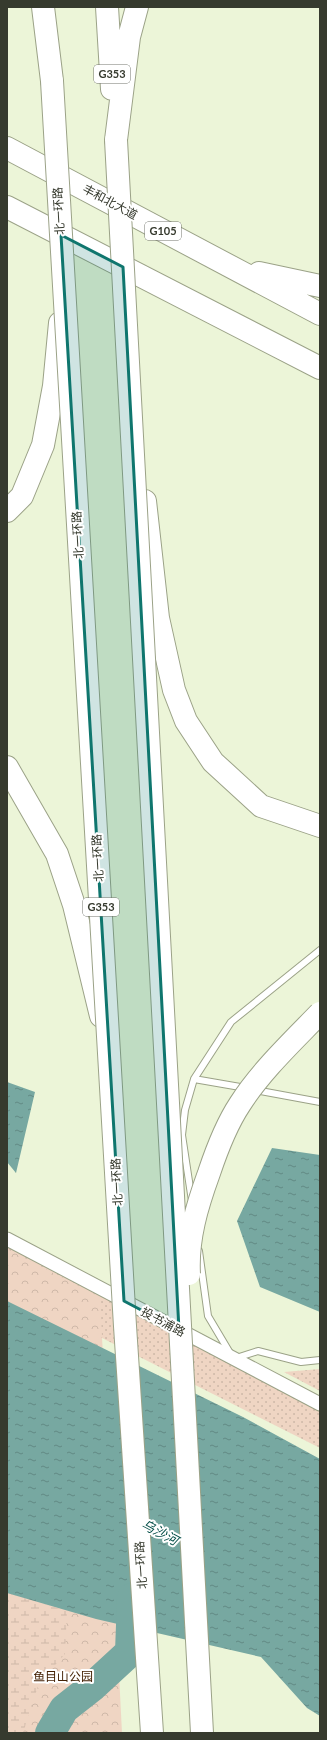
<svg xmlns="http://www.w3.org/2000/svg" width="327" height="1740" viewBox="0 0 327 1740" font-family="Lato,'Noto Sans SC',sans-serif">
	<style>
		.grass { fill: url(#grass-dots) }
		.forest { fill: url(#forest-crowns) }
		.wetland { fill: url(#wetland-marsh) }
		.water { fill: url(#water-ripples) }
		.lines { fill: none; stroke-linecap: round; stroke-linejoin: round }
		.river { stroke: #77a8a1; stroke-width: 30 }
		.lane-casing { stroke: #9ba287; stroke-width: 8 }
		.street-casing { stroke: #9ba287; stroke-width: 15 }
		.highway-casing { stroke: #9ba287; stroke-width: 24 }
		.lane { stroke: #fff; stroke-width: 6 }
		.street { stroke: #fff; stroke-width: 13 }
		.highway { stroke: #fff; stroke-width: 22 }
		.highway-bridge-casing { stroke: #9ba287; stroke-width: 24; stroke-linecap: butt }
		.highway-bridge { stroke: #fff; stroke-width: 22 }
		.marked { fill: #0f766e; fill-opacity: 0.2; stroke: #0f766e; stroke-width: 3; stroke-linejoin: round }
		.labels { text-anchor: middle; stroke-width: 4; stroke-linejoin: round; paint-order: stroke }
		.shield { fill: #fff; stroke: #72756d; stroke-width: 1 }
		.shield-label { font-size: 11px; font-weight: bold; fill: #363a2e }
		.street-label { font-size: 12px; fill: #363a2e; stroke: #fff }
		.park-label { font-size: 12px; fill: #442104; stroke: #fff }
		.water-label { font-size: 13px; font-style: italic; fill: #004c45; stroke: #fff }
	</style>
	<defs>
		<pattern id="grass-dots" width="8" height="8" patternUnits="userSpaceOnUse"><rect width="8" height="8" fill="#efd5c3"/><path d="M2 2h.1M6 6h.1" fill="none" stroke="#ceb8a8" stroke-width="1.8" stroke-linecap="round"/></pattern>
		<pattern id="forest-crowns" width="20" height="18" patternUnits="userSpaceOnUse"><rect width="20" height="18" fill="#efd5c3"/><path d="M2 6a3 3 0 1 1 6 0M12 15a3 3 0 1 1 6 0" fill="none" stroke="#ceb8a8"/></pattern>
		<pattern id="wetland-marsh" width="20" height="14" patternUnits="userSpaceOnUse"><rect width="20" height="14" fill="#efd5c3"/><path d="M1 5h8M5 5V1M11 12h8M15 12V8" fill="none" stroke="#ceb8a8"/></pattern>
		<pattern id="water-ripples" width="26" height="14" patternUnits="userSpaceOnUse"><rect width="26" height="14" fill="#77a8a1"/><path d="M2 4q2-2 4 0t4 0M15 11q2-2 4 0t4 0" fill="none" stroke="#628a84"/></pattern>
	</defs>
	<rect width="100%" height="100%" fill="#ecf5d8"/>
	<path class="grass" d="M7 1245 320 1407V1448L7 1290Z
		M320 1369V1391L284 1372Z"/>
	<path class="forest" d="M7 1249 100 1297 122 1733H7Z"/>
	<path class="wetland" d="M7 1593 67 1611 65 1654 39 1683 23 1733H7Z"/>
	<path class="water" d="M7 1082 35 1092 16 1173 7 1162Z
		M272 1148 320 1155V1312L260 1287 237 1221Z
		M7 1301 243 1417 320 1459V1716L307 1708 261 1657 96 1619 7 1593Z"/>
	<g class="lines">
		<path class="river" d="M50 1733 64 1709 92 1687 130 1652 132 1598"/>
		<defs>
			<path id="lane" d="M194 1079 246 1088
				M255 1090 320 1102
				M192 1201 182 1135 185 1110 194 1079 231 1022 320 950
				M199 1251 208 1316 230 1353
				M236 1358 258 1351 301 1362 320 1360"/>
			<path id="street" d="M7 1239 320 1404"/>
			<path id="highway" d="M43 7 52 81
				M107 7 112 89
				M116 140 129 37 137 7
				M7 148 320 314
				M7 207 320 368
				M259 273 320 286
				M145 501 158 618 174 690 186 721 213 762 261 806 320 826
				M7 511 22 496 43 445 54 386 60 323
				M7 767 57 854 74 905 101 1016"/>
		</defs>
		<use href="#lane" class="lane-casing"/>
		<use href="#street" class="street-casing"/>
		<use href="#highway" class="highway-casing"/>
		<use href="#lane" class="lane"/>
		<use href="#street" class="street"/>
		<use href="#highway" class="highway"/>
		<defs>
			<path id="highway-bridge" d="M52 81 125 1326 152 1733
				M116 140 202 1733
				M189 1274C187 1239 197 1206 209 1173 217 1149 226 1125 240 1104 261 1071 293 1041 320 1013"/>
		</defs>
		<use href="#highway-bridge" class="highway-bridge-casing"/>
		<use href="#highway-bridge" class="highway-bridge"/>
	</g>
	<path class="marked" d="M61 235 123 267 179 1330 124 1301Z"/>
	<g class="labels">
		<g class="shield">
			<rect x="94" y="65" width="36" height="18" rx="3"/>
			<rect x="145" y="222" width="36" height="18" rx="3"/>
			<rect x="83" y="898" width="36" height="18" rx="3"/>
		</g>
		<g class="shield-label">
			<text x="112" y="78">G353</text>
			<text x="163" y="235">G105</text>
			<text x="101" y="911">G353</text>
		</g>
		<g class="street-label">
			<text transform="translate(110 202) rotate(28)" y="4">丰和北大道</text>
			<text transform="translate(59 211) rotate(-93)" y="4">北一环路</text>
			<text transform="translate(78 535) rotate(-93)" y="4">北一环路</text>
			<text transform="translate(98 858) rotate(-93)" y="4">北一环路</text>
			<text transform="translate(117 1182) rotate(-93)" y="4">北一环路</text>
			<text transform="translate(163 1322) rotate(28)" y="4">投书浦路</text>
			<text transform="translate(141 1565) rotate(-94)" y="4">北一环路</text>
		</g>
		<g class="park-label">
			<text x="63" y="1681">鱼目山公园</text>
		</g>
		<g class="water-label">
			<text transform="translate(160 1532) rotate(28)" y="5">乌沙河</text>
		</g>
	</g>
	<rect width="327" height="1740" fill="none" stroke="#363a2e" stroke-width="16"/>
</svg>
